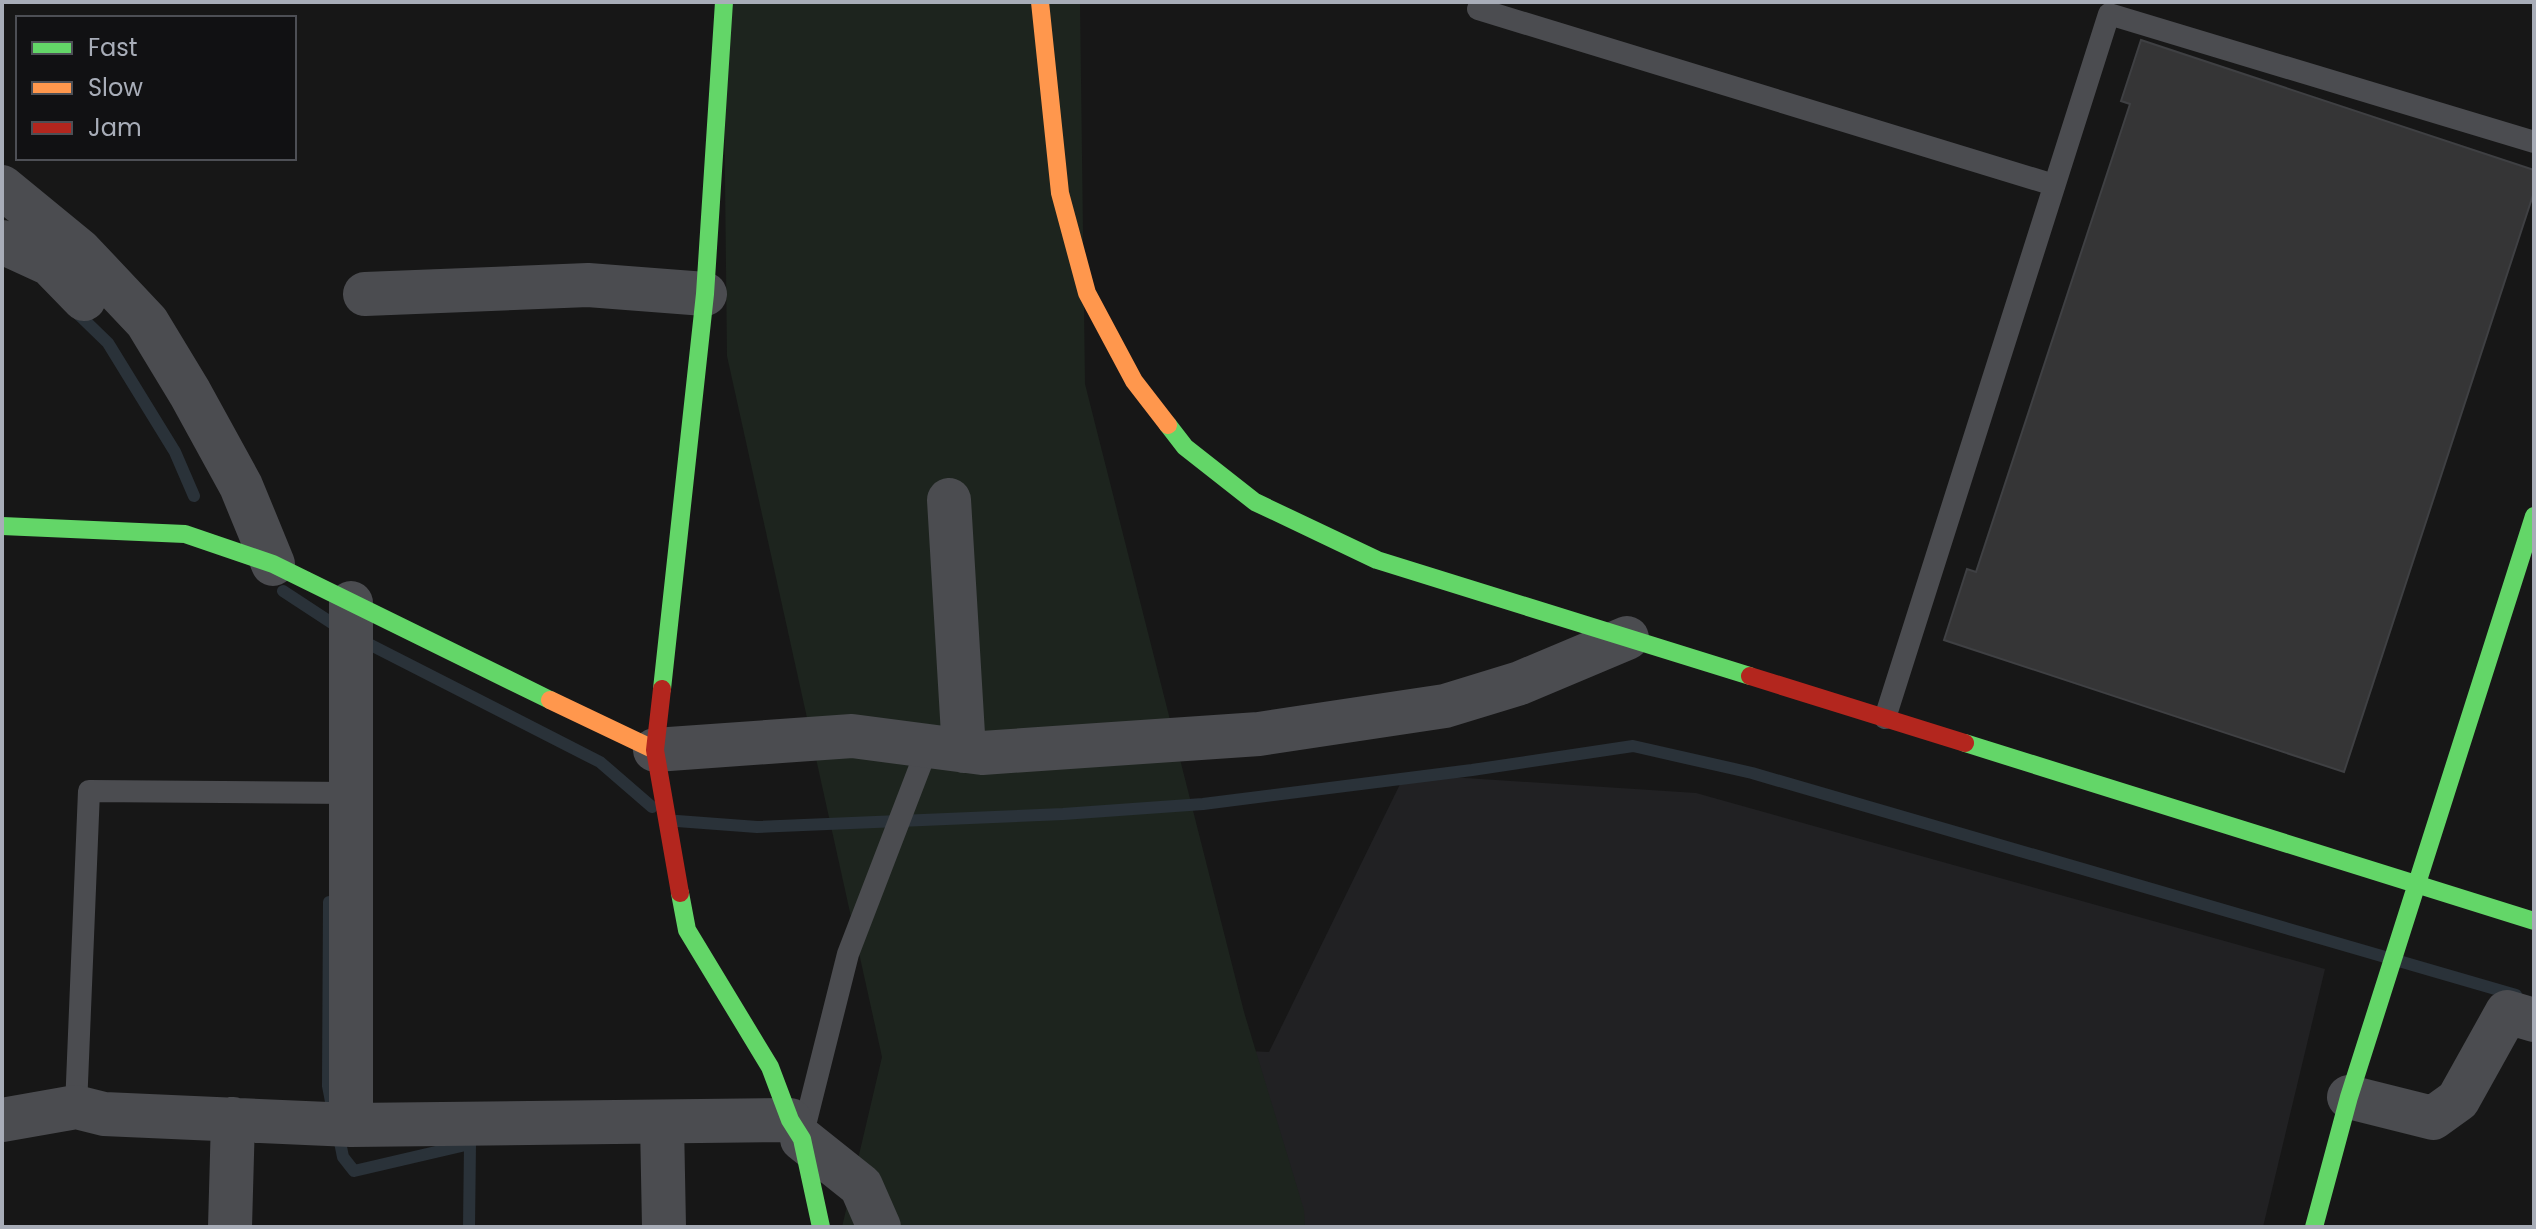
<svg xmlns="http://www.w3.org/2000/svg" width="2536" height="1229" viewBox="0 0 2536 1229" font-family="Poppins,sans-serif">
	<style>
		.built { fill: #212123 }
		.green { fill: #1d241e }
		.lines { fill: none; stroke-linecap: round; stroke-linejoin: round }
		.stream { stroke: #2a3239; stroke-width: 12 }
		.building { fill: #353536; stroke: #3f4043; stroke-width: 2 }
		.lane { stroke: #4b4c50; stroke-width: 22 }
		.street { stroke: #4b4c50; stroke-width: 44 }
		.fast { stroke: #63d668; stroke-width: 18 }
		.slow { stroke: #ff974d; stroke-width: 18 }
		.jam { stroke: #b3261e; stroke-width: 18 }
	</style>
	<rect width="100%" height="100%" fill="#171717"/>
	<path class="built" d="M1405 774 1696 793 2325 969 2263 1227H1123L1136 1046 1269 1052Z"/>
	<path class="green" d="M723 2H1080L1085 384 1244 1012 1304 1210 1305 1227H842L882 1057 727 356Z"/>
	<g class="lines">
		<path class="stream" d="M73 309 108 343 175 452 194 496
			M283 591 341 629
			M361 640 600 762 652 807
			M677 821 757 827 1063 814 1203 804 1472 770 1633 746 1752 773 2516 995
			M329 902 328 1086 332 1107
			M338 1132 343 1157 354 1171 470 1144 469 1227"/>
	</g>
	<path class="building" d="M2141 40 2534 170V192L2344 772 1944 640 1967 569 1976 572 2130 104 2121 101Z"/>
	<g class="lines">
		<path class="lane" d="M1481 2 1478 9 2054 185
			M1885 718 2109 14 2534 142
			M76 1107 89 791 351 793
			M802 1137 848 954 928 746"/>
		<path class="street" d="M2 187 80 251 147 322 190 393 241 486 273 564
			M2 242 50 264 84 299
			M365 294 588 285 705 294
			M949 500 964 751
			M655 750 852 736 982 753 1259 734 1445 706 1520 683 1627 638
			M2349 1097 2433 1118 2458 1100 2507 1012 2534 1020
			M2 1120 76 1107 104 1114 351 1125 790 1120
			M662 1123 664 1227
			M351 1125V603
			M802 1139 861 1186 879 1227
			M230 1227 233 1119"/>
		<path class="fast" d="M1168 425 1185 447 1255 502 1377 560 1750 676
			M2 526 185 534 273 564 550 700
			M662 689 705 294 724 2
			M1965 743 2534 921
			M680 893 687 930 770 1067 790 1120 802 1139 821 1227
			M2314 1227 2349 1097 2534 516"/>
		<path class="slow" d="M1040 2 1060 193 1087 293 1134 381 1168 425
			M550 700 655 750"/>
		<path class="jam" d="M1750 676 1965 743
			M662 689 655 750 680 893"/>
	</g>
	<rect width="2536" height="1229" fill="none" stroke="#a8adb8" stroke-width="8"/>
	<rect x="16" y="16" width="280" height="144" fill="#111113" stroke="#4d4f55" stroke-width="2"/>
	<rect x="32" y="42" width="40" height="12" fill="#63d668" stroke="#4d4f55" stroke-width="2"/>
	<text x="88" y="56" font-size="24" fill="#a8adb8">Fast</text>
	<rect x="32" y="82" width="40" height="12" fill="#ff974d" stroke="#4d4f55" stroke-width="2"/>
	<text x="88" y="96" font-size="24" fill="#a8adb8">Slow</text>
	<rect x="32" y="122" width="40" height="12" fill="#b3261e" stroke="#4d4f55" stroke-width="2"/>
	<text x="88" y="136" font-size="24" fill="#a8adb8">Jam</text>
</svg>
